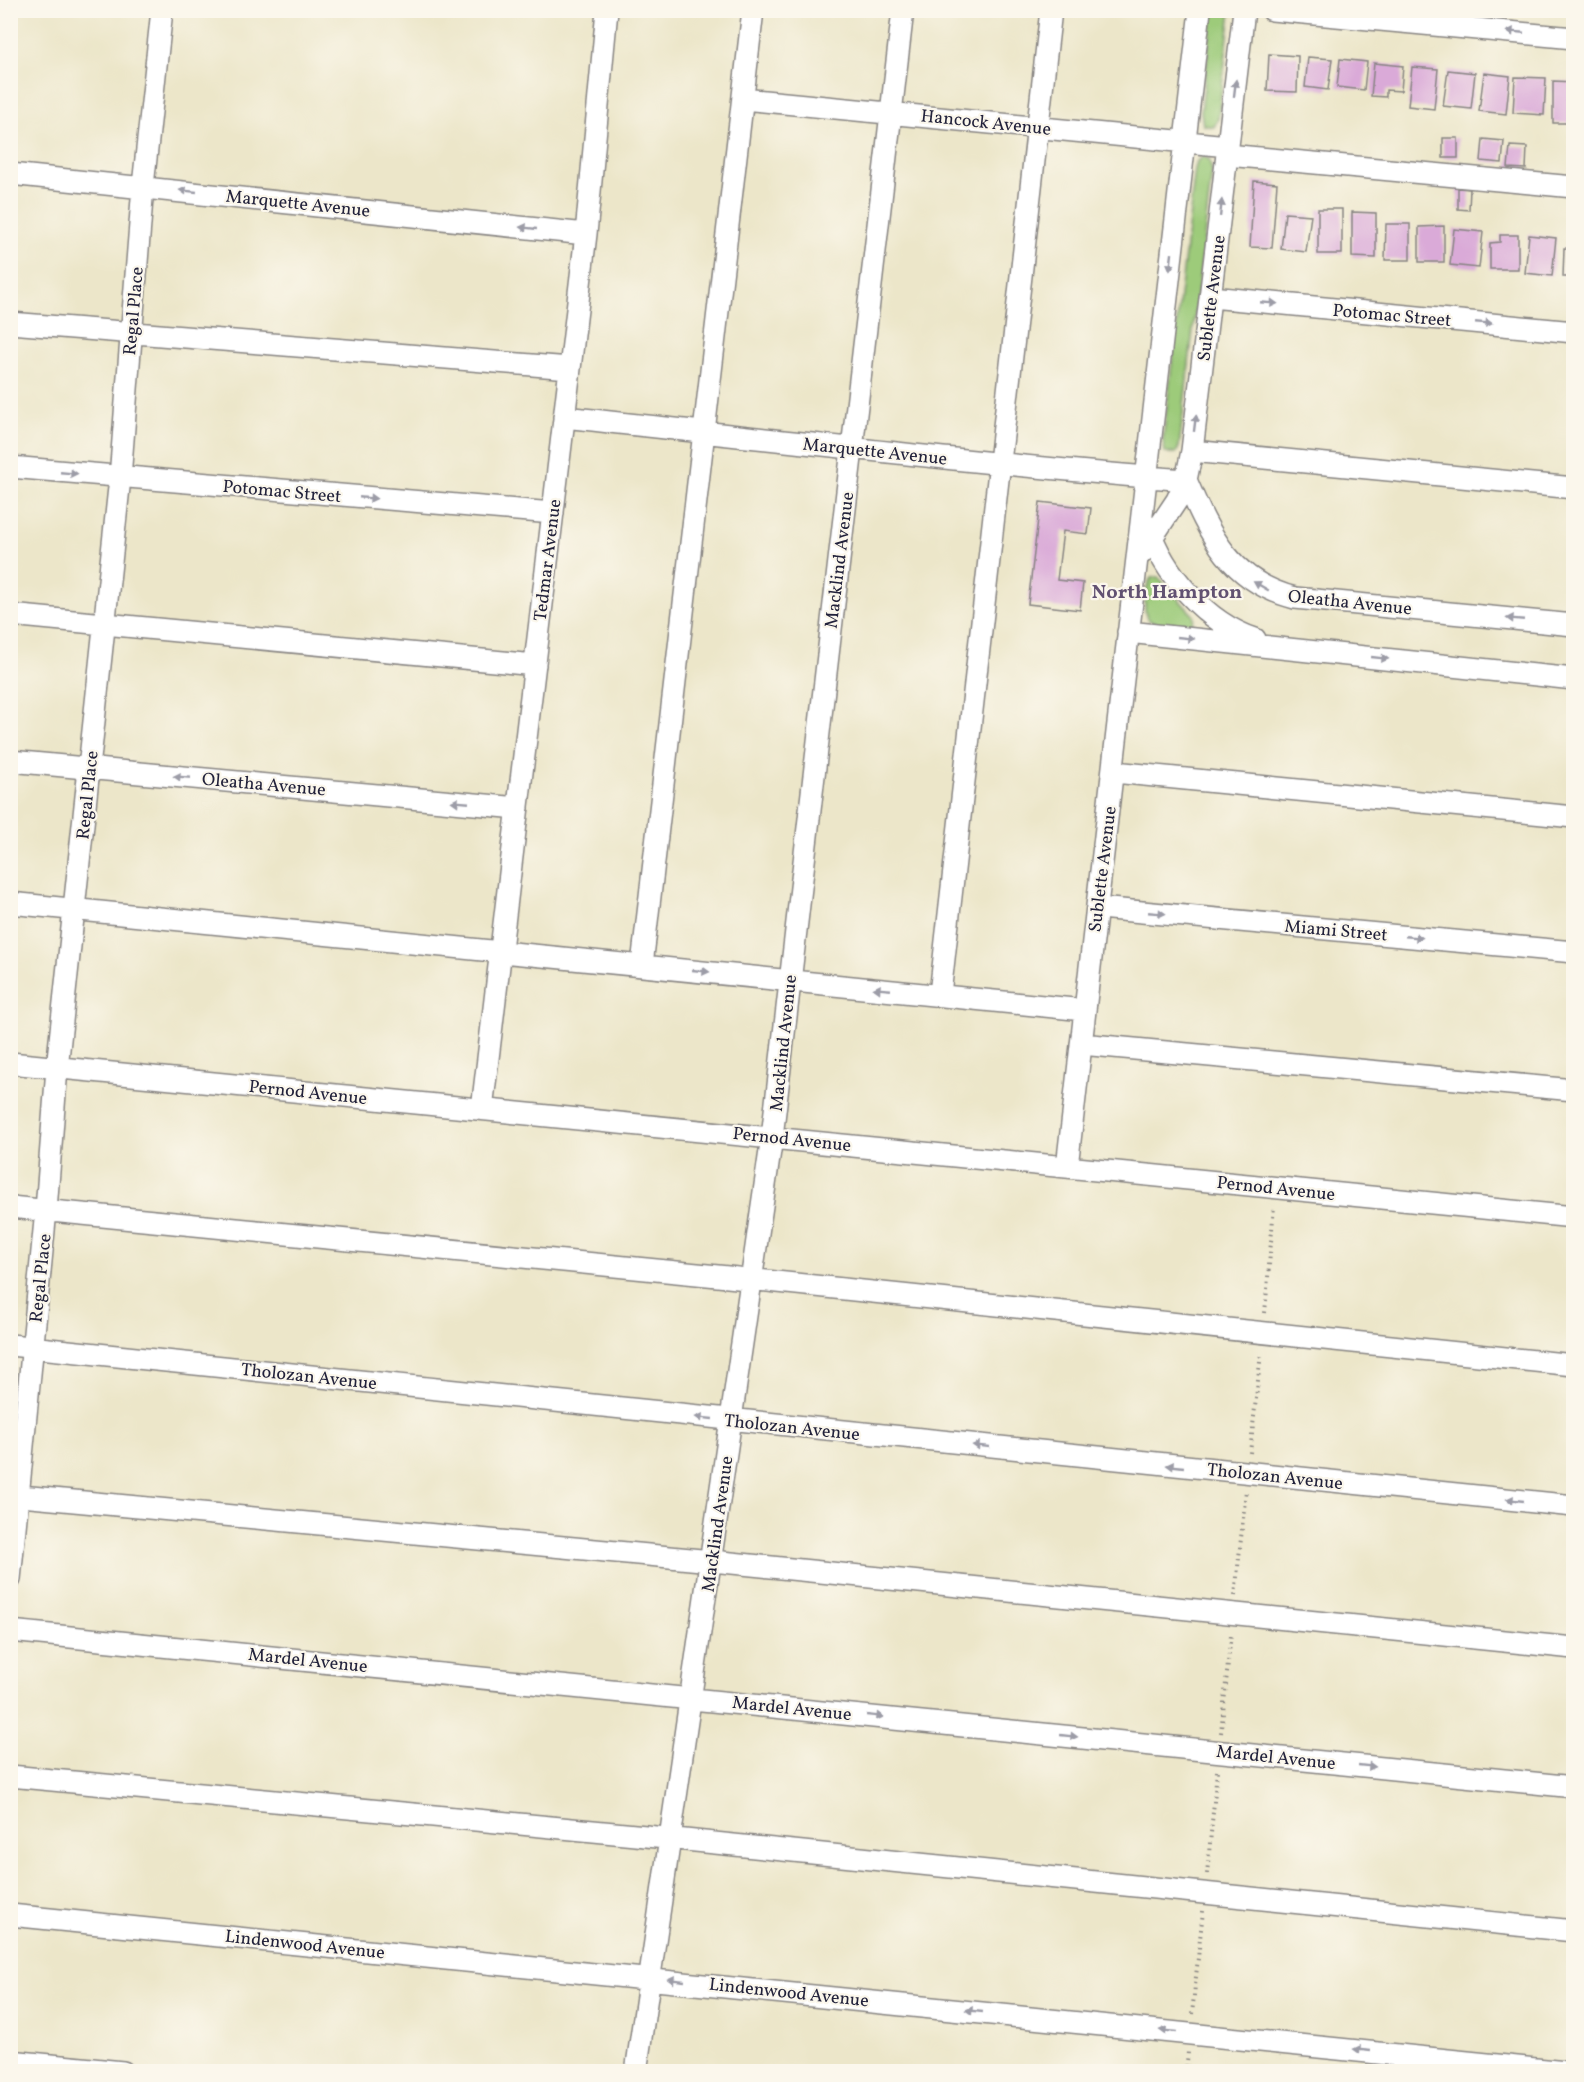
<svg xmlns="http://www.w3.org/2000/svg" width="1584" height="2082" viewBox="0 0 1584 2082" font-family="Vollkorn,serif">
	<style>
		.green { fill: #9dcb7a; stroke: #60765a; stroke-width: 1.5 }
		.building { fill: #daaad8 }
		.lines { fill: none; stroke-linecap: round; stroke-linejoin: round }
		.minor-casing { stroke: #878482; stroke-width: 24 }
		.path { stroke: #878482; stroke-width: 4; stroke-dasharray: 1.5 4.5; stroke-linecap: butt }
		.minor { stroke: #fff; stroke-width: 21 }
		.oneway { fill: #9c9ca7 }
		.labels { text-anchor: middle; stroke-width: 4.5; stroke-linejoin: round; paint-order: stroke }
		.street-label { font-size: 18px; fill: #22223b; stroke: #fbf7ec }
		.neighbourhood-label { font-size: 20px; font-weight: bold; fill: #625272; stroke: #fbf7ec }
	</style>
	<rect width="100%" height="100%" fill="#fbf7ec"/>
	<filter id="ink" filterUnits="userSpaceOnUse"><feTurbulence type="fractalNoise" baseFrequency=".0167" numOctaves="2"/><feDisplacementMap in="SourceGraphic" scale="12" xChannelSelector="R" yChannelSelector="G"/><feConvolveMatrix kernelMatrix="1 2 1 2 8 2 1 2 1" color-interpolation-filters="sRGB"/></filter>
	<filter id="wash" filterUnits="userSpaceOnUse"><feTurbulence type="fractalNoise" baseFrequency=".008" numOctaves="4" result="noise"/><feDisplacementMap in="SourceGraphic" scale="24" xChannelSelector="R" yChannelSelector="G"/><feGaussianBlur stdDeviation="1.35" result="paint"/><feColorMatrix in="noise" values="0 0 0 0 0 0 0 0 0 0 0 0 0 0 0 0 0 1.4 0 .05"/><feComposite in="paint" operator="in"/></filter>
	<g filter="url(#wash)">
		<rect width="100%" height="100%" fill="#ece6c9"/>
		<path class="green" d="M1213 11H1231L1218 119 1214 127 1203 125 1201 112Z
			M1203 157 1209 159 1212 171 1179 447 1176 453H1165L1163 440 1195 169 1197 161Z
			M1158 577 1194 616 1193 622 1189 625 1156 624 1147 619C1143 608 1145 587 1151 578Z"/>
		<g id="blocks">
			<path class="building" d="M1269 54 1298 56 1297 92 1267 91Z
				M1308 57 1332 59 1328 90 1305 87Z
				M1340 59 1367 62 1364 90 1337 87Z
				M1374 63 1403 66 1401 91 1386 90V97L1371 96Z
				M1412 67 1438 69 1434 109 1408 106Z
				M1448 70 1475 73 1471 109 1443 106Z
				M1484 73 1510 76 1506 114 1479 111Z
				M1515 77 1546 78 1544 115 1513 113Z
				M1553 81 1574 82V123H1553Z
				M1443 138H1458V158H1443Z
				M1483 139 1504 141 1502 163 1481 161Z
				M1510 146 1527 147 1526 169 1508 168Z
				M1254 181 1277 183 1272 248 1250 247Z
				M1458 188 1470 189 1469 210 1458 209Z
				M1318 209H1342V254H1318Z
				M1352 212 1376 213V258L1352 257Z
				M1285 213 1311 215 1306 252 1281 249Z
				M1386 224H1410V260H1385Z
				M1444 226V262H1419V227Z
				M1454 229 1483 232 1479 268 1450 265Z
				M1500 235H1518V269H1490V243L1500 242Z
				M1529 235 1556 238 1552 276 1525 273Z
				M1564 248 1574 249V277H1563Z
				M1040 502 1091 508 1088 534 1063 531 1057 580 1083 583 1080 610 1028 604Z"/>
		</g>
	</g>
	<g filter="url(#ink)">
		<use href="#blocks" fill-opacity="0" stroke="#878482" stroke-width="1.5"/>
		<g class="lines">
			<defs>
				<path id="minor" d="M1272 10 1574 38
					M743 99 1228 146
					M1227 155 1574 187
					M10 174 586 234
					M1211 297 1574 332
					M10 323 570 368
					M564 417C771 439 978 464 1186 480 1210 536 1231 582 1295 598L1574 625
					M1192 451 1574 488
					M10 467 553 513
					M1148 526C1163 573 1206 623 1255 639
					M1141 554 1177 500 1186 480 1192 451 1244 10
					M10 615 535 665
					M1128 632 1574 679
					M10 761 518 808
					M1114 772 1574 817
					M10 903 1084 1010
					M1099 908 1574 952
					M642 965 753 10
					M940 994 1051 10
					M1081 1044 1574 1090
					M10 1063 1574 1217
					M482 1109 586 234 607 10
					M1067 1167 1200 10
					M10 1207 728 1277 1574 1365
					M10 1345 1574 1506
					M10 1495 712 1561 1574 1648
					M10 1579 46 1210 57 1068 120 478 143 186 162 10
					M10 1631 1574 1787
					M10 1776 646 1836 1574 1931
					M10 1915 1566 2072
					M10 2061 123 2072
					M636 2072 772 1137 903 10"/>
			</defs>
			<use href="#minor" class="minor-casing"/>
			<path class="path" d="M1265 1313 1274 1206
				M1250 1453 1261 1353
				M1235 1596 1246 1490
				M1221 1733 1231 1633
				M1207 1874 1217 1771
				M1192 2014 1203 1911
				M1186 2072 1188 2052"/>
			<use href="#minor" class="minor"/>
		</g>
		<defs><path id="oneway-solid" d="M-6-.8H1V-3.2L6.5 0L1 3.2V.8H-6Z" transform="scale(1.5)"/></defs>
		<g class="oneway">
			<use href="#oneway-solid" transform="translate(1515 32) rotate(-175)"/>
			<use href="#oneway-solid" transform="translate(1235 88) rotate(-83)"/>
			<use href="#oneway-solid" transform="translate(188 191) rotate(-174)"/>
			<use href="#oneway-solid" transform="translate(1221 208) rotate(-84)"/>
			<use href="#oneway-solid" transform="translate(528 228) rotate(-174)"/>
			<use href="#oneway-solid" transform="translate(1171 262) rotate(97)"/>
			<use href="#oneway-solid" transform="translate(1269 303) rotate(5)"/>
			<use href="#oneway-solid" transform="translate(1484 323) rotate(5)"/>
			<use href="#oneway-solid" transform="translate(1195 423) rotate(-83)"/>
			<use href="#oneway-solid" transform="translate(69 473) rotate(5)"/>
			<use href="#oneway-solid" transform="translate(368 498) rotate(5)"/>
			<use href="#oneway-solid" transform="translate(1261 586) rotate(-150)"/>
			<use href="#oneway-solid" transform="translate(1515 619) rotate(-175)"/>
			<use href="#oneway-solid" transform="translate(1186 638) rotate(6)"/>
			<use href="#oneway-solid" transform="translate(1380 658) rotate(6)"/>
			<use href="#oneway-solid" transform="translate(182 777) rotate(-175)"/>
			<use href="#oneway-solid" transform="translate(460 802) rotate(-175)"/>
			<use href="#oneway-solid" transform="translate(1157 913) rotate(5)"/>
			<use href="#oneway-solid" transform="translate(1414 937) rotate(5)"/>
			<use href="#oneway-solid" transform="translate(701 971) rotate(6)"/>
			<use href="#oneway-solid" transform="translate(882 989) rotate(-175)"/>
			<use href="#oneway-solid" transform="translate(704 1418) rotate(-174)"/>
			<use href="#oneway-solid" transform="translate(981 1446) rotate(-174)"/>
			<use href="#oneway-solid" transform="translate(1175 1466) rotate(-174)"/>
			<use href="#oneway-solid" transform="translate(1515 1500) rotate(-174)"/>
			<use href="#oneway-solid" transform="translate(875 1716) rotate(6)"/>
			<use href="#oneway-solid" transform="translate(1069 1736) rotate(6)"/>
			<use href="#oneway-solid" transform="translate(1367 1766) rotate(6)"/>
			<use href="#oneway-solid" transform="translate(676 1980) rotate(-174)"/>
			<use href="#oneway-solid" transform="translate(974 2011) rotate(-174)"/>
			<use href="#oneway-solid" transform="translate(1168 2031) rotate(-174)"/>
			<use href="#oneway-solid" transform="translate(1362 2050) rotate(-174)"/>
		</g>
	</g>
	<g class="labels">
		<g class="street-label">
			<text transform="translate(986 122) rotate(6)" y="6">Hancock Avenue</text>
			<text transform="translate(298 203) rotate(6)" y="6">Marquette Avenue</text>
			<text transform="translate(1211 298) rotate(-83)" y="6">Sublette Avenue</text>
			<text transform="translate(133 311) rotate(-85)" y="6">Regal Place</text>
			<text transform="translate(1392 315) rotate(5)" y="6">Potomac Street</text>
			<text transform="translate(875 451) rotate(6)" y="6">Marquette Avenue</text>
			<text transform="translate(282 491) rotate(5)" y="6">Potomac Street</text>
			<text transform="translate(547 560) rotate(-83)" y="6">Tedmar Avenue</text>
			<text transform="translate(839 560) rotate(-83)" y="6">Macklind Avenue</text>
			<text transform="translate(1350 602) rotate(6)" y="6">Oleatha Avenue</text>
			<text transform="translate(264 784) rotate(5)" y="6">Oleatha Avenue</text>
			<text transform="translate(87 795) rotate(-84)" y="6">Regal Place</text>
			<text transform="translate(1102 869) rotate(-83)" y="6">Sublette Avenue</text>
			<text transform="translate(1336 930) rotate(5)" y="6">Miami Street</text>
			<text transform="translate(783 1043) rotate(-84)" y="6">Macklind Avenue</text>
			<text transform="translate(308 1092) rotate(6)" y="6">Pernod Avenue</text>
			<text transform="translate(792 1139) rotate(6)" y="6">Pernod Avenue</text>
			<text transform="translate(1276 1188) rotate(6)" y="6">Pernod Avenue</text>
			<text transform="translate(40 1278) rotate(-84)" y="6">Regal Place</text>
			<text transform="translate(309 1376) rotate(6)" y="6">Tholozan Avenue</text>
			<text transform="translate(792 1427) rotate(6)" y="6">Tholozan Avenue</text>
			<text transform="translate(1275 1476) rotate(6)" y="6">Tholozan Avenue</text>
			<text transform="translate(717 1524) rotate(-82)" y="6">Macklind Avenue</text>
			<text transform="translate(308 1660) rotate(6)" y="6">Mardel Avenue</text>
			<text transform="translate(792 1708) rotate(6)" y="6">Mardel Avenue</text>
			<text transform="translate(1276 1757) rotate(6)" y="6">Mardel Avenue</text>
			<text transform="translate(305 1944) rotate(6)" y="6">Lindenwood Avenue</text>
			<text transform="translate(789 1992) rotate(6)" y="6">Lindenwood Avenue</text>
		</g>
		<g class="neighbourhood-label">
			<text x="1167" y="598">North Hampton</text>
		</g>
	</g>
	<rect width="1584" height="2082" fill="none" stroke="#fbf7ec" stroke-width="36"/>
</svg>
